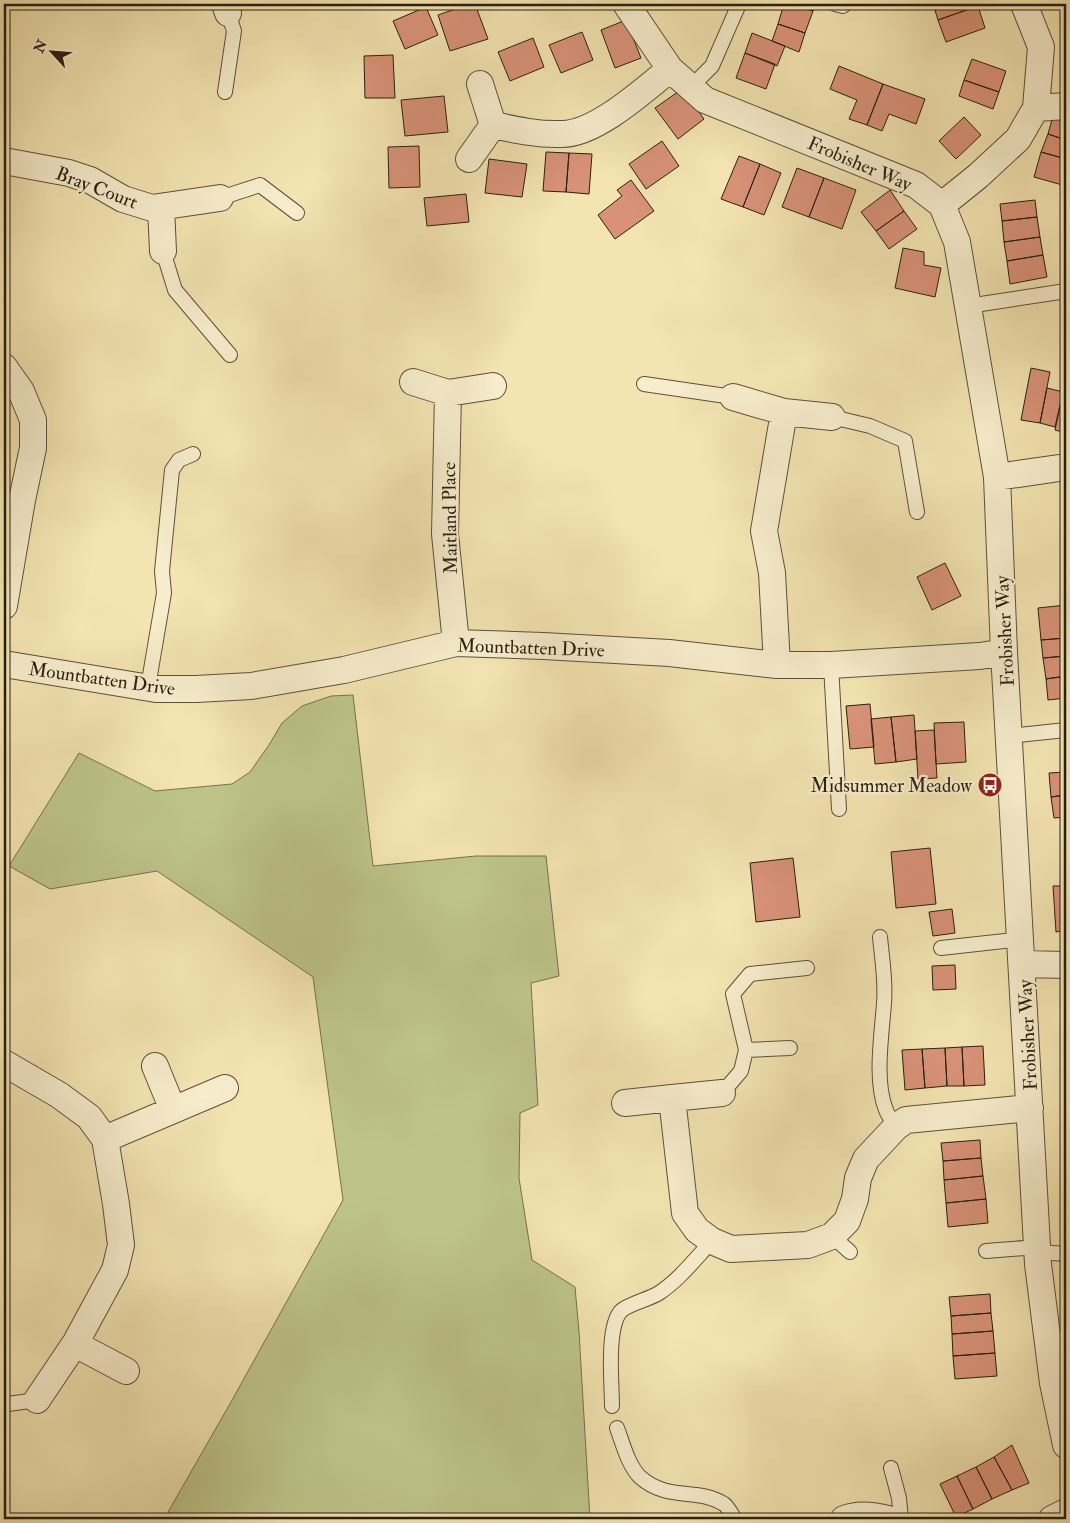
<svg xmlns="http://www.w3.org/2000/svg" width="1070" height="1523" viewBox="0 0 1070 1523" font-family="'IM FELL Double Pica',serif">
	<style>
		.green { fill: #bdc48a; stroke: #73724e }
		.building { fill: #d89278; stroke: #291f13 }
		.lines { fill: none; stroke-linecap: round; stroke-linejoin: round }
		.service-casing { stroke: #5c503a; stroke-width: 16 }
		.minor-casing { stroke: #5c503a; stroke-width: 28 }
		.service { stroke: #f7edcc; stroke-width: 14 }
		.minor { stroke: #f7edcc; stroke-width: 26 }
		.labels { text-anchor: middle; stroke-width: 4.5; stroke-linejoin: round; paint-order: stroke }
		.street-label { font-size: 19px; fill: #291f13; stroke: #f7edcc }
		.poi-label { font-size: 19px; fill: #291f13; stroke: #f7edcc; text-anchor: end }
	</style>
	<rect width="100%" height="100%" fill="#f3e4b1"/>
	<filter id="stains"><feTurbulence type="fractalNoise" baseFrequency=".004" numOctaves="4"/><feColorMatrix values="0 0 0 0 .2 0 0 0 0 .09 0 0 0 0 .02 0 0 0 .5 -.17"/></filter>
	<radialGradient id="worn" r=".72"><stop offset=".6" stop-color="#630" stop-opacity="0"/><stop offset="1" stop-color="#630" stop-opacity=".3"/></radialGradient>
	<path class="green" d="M353 695 373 866 476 856H546L559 976 531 983 538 1105 520 1113 519 1178 532 1260 575 1287 579 1332 590 1519H180L168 1512 231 1402 343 1200 313 977 157 871 50 889 9 866 79 753 155 791 232 784 250 772 269 745 282 723 302 706 331 696Z"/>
	<path class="building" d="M470 4H475L488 39 450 51 438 15Z
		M784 4H793L813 11 805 33 778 24Z
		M797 4H816L813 11 796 5Z
		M933 4H974L975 7 938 20Z
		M978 6 985 28 946 42 938 20Z
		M426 7 438 35 405 49 393 21Z
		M626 20 641 58 615 68 601 30Z
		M778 24 805 33 799 52 772 41Z
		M582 32 593 60 561 73 549 45Z
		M752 33 785 46 777 66 745 53Z
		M533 38 544 67 510 81 498 52Z
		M745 53 775 64 766 89 736 78Z
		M393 55 395 98H365L364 56Z
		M972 59 1006 71 999 92 964 80Z
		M839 66 883 84 867 125 849 119 857 100 830 89Z
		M964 80 999 92 993 109 959 96Z
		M883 84 925 99 916 124 889 114 882 131 867 125Z
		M682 89 704 119 678 139 655 108Z
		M444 96 448 132 405 136 401 100Z
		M1053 116 1066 120V140L1048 134Z
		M964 117 981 135 956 159 939 141Z
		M1048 134 1066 140V159L1041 152Z
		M662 141 679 166 646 189 629 164Z
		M419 146 420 187 389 188 388 147Z
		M546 152 569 153 566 192 543 191Z
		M1041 152 1066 159V186L1034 177Z
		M569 153 592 154 589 194 566 192Z
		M739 156 760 164 743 207 721 199Z
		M489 159 527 164 522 197 485 193Z
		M760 164 781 173 764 215 743 207Z
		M797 168 824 178 809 217 782 207Z
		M824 178 856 190 842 229 809 217Z
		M631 180 654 211 615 239 598 215 622 196 617 190Z
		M890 190 904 211 876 231 861 212Z
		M466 194 469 222 427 226 424 198Z
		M1035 200 1037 217 1002 221 1000 204Z
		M904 211 917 229 889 249 876 231Z
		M1037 217 1040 237 1004 242 1002 221Z
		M1040 237 1043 255 1007 261 1004 242Z
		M903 248 924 252V265L941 268 935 297 895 288Z
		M1043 255 1047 277 1010 284 1007 261Z
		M1031 368 1050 372 1040 423 1021 420Z
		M1047 388 1063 392 1055 427 1040 423Z
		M1063 392 1066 393V433L1055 430Z
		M945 563 961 596 932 610 917 577Z
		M1066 605V638L1041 640 1038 608Z
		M1066 638V656L1043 658 1041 640Z
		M1066 656V676L1046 679 1043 658Z
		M1066 676V698L1048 700 1046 679Z
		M870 704 874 747 850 749 846 706Z
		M914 715 917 759 896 762 891 717Z
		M891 717 896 762 875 764 871 719Z
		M964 722 966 762 936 764 934 723Z
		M934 730 937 778 918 779 915 731Z
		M1066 772V795L1051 797 1049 773Z
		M1066 795V817L1054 818 1051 797Z
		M930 848 936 904 896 908 891 852Z
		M793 858 800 917 756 922 750 863Z
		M1053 886H1066V930L1056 932Z
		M952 909 955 933 933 936 929 912Z
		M955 965 956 989 933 990 932 966Z
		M983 1046 985 1085 964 1086 962 1047Z
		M962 1047 964 1086H947L945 1048Z
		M945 1048 947 1086 925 1088 922 1049Z
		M922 1049 925 1088 905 1090 902 1050Z
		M980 1140 981 1158 943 1161 941 1143Z
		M981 1158 983 1176 944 1180 943 1161Z
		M983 1176 986 1199 946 1203 944 1180Z
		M986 1199 988 1223 948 1227 946 1203Z
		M990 1294 991 1313 951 1316 949 1297Z
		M991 1313 993 1331 952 1334 951 1316Z
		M993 1331 995 1353 953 1356 952 1334Z
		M995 1353 997 1376 955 1379 953 1356Z
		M1012 1445 1029 1483 1012 1490 994 1457Z
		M994 1457 1012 1490 992 1499 976 1467Z
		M976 1467 992 1499 973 1509 957 1476Z
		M957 1476 973 1509 956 1517 940 1484Z"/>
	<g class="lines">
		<defs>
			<path id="service" d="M835 4 843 6
				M691 87 712 66 739 4
				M225 92 234 31 228 13
				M220 198 260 185 297 213
				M163 251 175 290 230 355
				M968 306 1066 291
				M644 384 733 397
				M832 417 870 426 905 441 917 512
				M831 665 839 809
				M148 687 164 593 162 571 172 470 179 460 193 454
				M1009 736 1066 730
				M880 937C882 958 886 982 884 1003 882 1033 874 1081 886 1110 888 1116 893 1121 896 1127
				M941 948 1022 939
				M746 1050 790 1048
				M722 1093 741 1071 746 1050 733 994 750 974 807 968
				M832 1236 850 1252
				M986 1251 1037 1247
				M1038 1252 1066 1254
				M4 1403 8 1404 37 1400
				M612 1406C612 1385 606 1327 621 1311 628 1304 650 1299 659 1293 680 1279 695 1259 712 1241
				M617 1428C623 1444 628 1465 640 1477 668 1502 697 1487 724 1504 728 1507 732 1515 735 1519
				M891 1468 899 1498 901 1519"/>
			<path id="minor" d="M225 4 228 13
				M626 4 670 69 705 100 916 185 942 205 957 242 997 477 1004 652 1038 1264 1053 1383 1066 1445
				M480 84 493 125
				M1036 108 1066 106
				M469 159 493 125C516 130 539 135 562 134 596 134 644 90 670 69
				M4 161 69 173 90 180 123 199 152 208 220 198
				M942 205 978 176 1018 139 1036 108 1041 47 1024 4
				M161 207 163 251
				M4 367 21 391 33 420V448L22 500 4 606
				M413 382 448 393 445 534 456 643
				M448 393 493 386
				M733 397 784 412
				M997 477 1066 467
				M4 664 156 689H196L251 686 344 670 456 643 543 646 669 653 777 665H831L980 656 1004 652
				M777 665 772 573 764 531 784 412 832 417
				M1023 964 1066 965
				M4 1063 59 1095 89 1117 105 1139 116 1204 121 1245 115 1270 76 1342 37 1400
				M155 1066 173 1110
				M722 1093 672 1098 685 1213 697 1230 712 1241 731 1249 808 1245 832 1236 847 1221 855 1199 858 1178 866 1159 896 1127 906 1120 1030 1108
				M625 1103 672 1098
				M105 1139 225 1088
				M75 1344 126 1371
				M844 1519C858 1513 873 1515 888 1519
				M1052 1519 1066 1512"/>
		</defs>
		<use href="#service" class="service-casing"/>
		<use href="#minor" class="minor-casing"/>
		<use href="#service" class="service"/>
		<use href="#minor" class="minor"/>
	</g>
	<defs>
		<symbol id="bus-disc" viewBox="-11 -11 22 22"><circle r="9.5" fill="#8f2418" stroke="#f7edcc"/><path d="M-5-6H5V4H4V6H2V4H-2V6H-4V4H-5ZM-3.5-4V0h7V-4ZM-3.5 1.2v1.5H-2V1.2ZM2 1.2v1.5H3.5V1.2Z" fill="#fff"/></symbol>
	</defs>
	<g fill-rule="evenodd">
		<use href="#bus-disc" x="976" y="771" width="28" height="28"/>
	</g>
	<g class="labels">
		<g class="street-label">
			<text transform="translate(860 163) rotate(23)" y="7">Frobisher Way</text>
			<text transform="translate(97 187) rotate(21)" y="7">Bray Court</text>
			<text transform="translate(449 518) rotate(-91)" y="7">Maitland Place</text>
			<text transform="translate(1004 631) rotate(-93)" y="7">Frobisher Way</text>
			<text transform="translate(531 647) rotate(2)" y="7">Mountbatten Drive</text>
			<text transform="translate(102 678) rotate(8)" y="7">Mountbatten Drive</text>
			<text transform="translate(1027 1035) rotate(-93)" y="7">Frobisher Way</text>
		</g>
		<g class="poi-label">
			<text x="972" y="792">Midsummer Meadow</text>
		</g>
	</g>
	<rect width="1070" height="1523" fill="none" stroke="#f3e4b1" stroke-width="20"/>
	<rect x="5" y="5" width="1060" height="1513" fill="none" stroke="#291f13" stroke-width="2.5"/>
	<rect x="10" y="10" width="1050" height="1503" fill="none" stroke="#291f13"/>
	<g transform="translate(52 52) rotate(296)" stroke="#f7edcc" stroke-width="4" paint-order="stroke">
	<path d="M0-4L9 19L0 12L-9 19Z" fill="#291f13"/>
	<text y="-8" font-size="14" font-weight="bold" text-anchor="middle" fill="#291f13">N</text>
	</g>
	<rect width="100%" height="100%" filter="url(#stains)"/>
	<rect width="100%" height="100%" fill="url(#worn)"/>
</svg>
